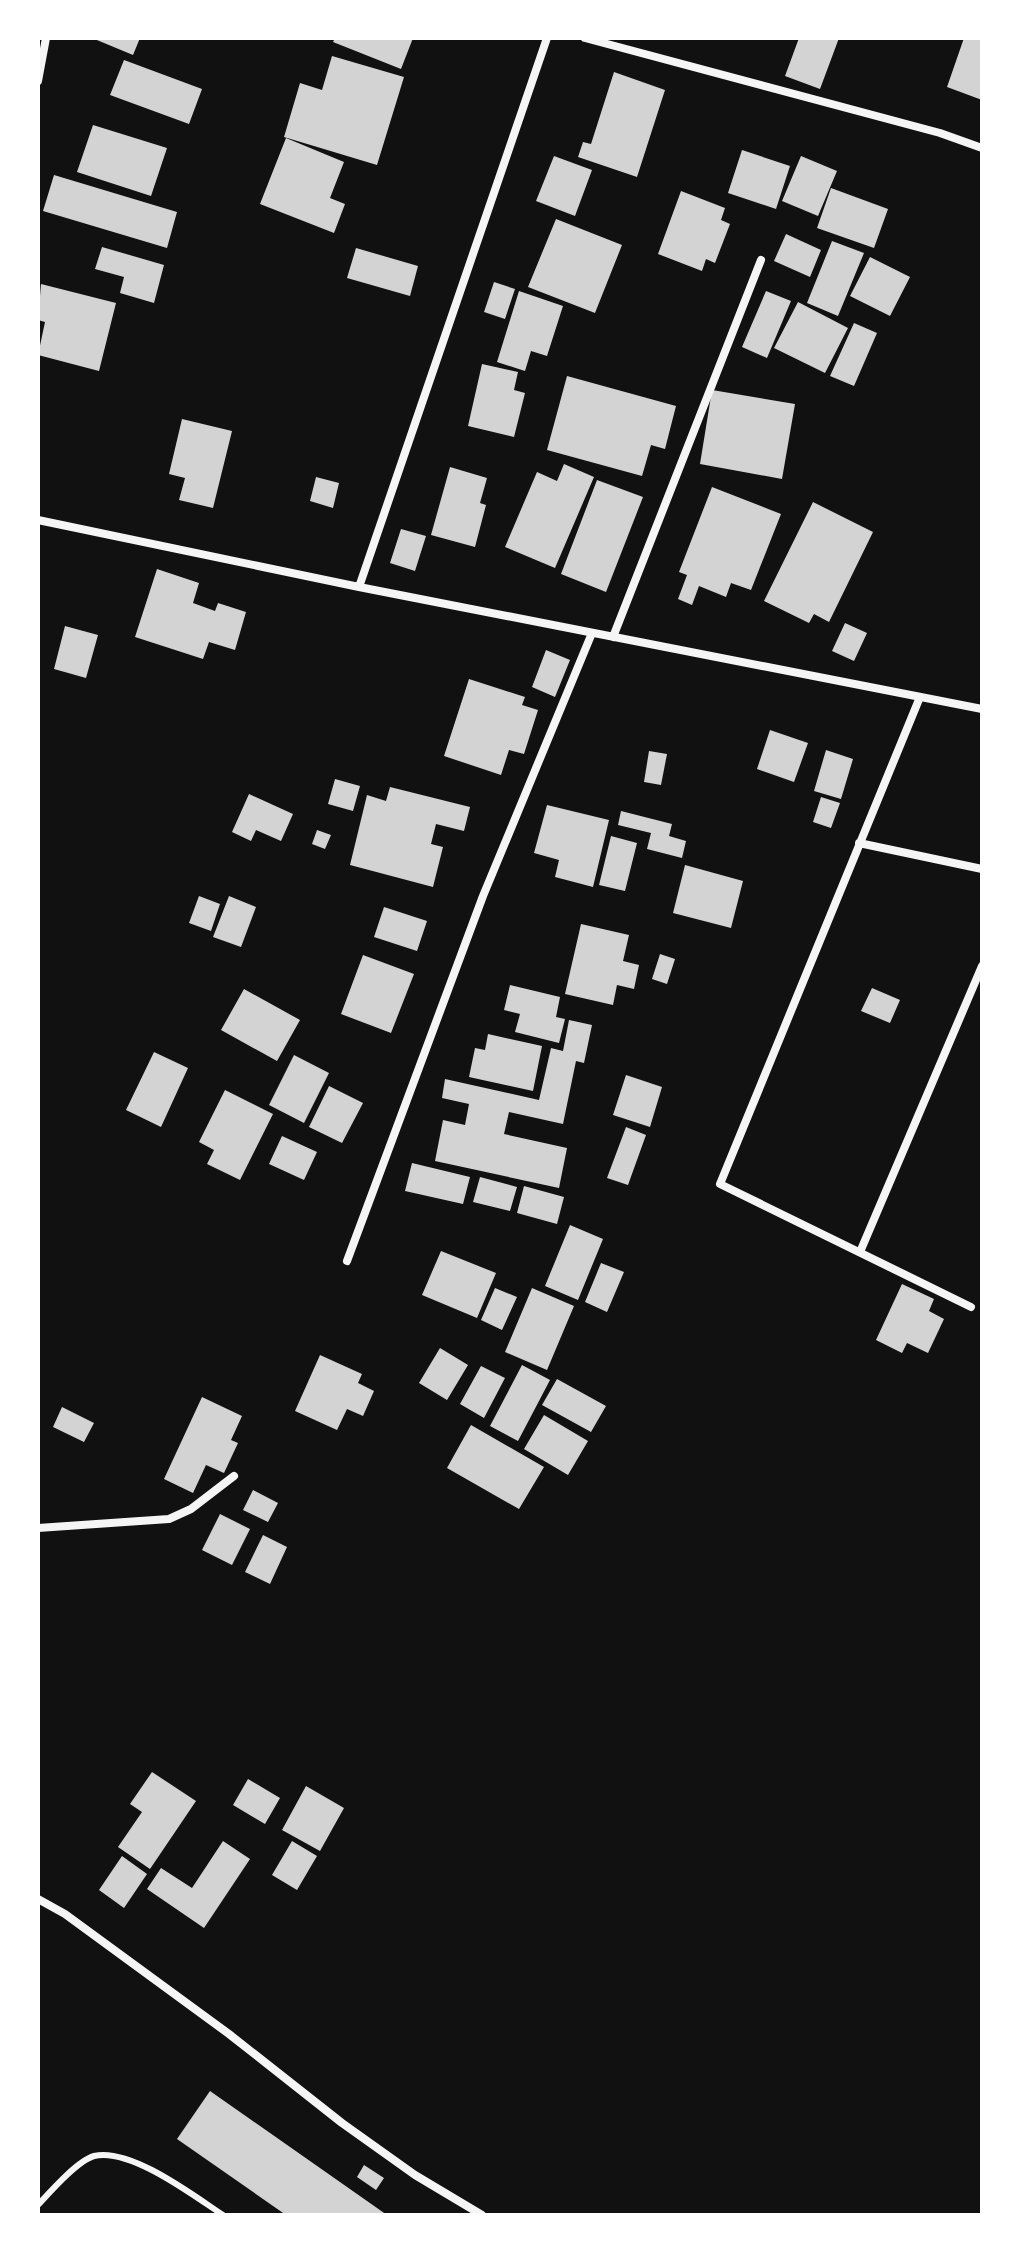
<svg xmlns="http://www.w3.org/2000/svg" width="1020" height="2253" viewBox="0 0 1020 2253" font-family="Karla,sans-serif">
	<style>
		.building { fill: #d3d3d3 }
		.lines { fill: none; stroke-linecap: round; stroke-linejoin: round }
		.service { stroke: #f5f5f5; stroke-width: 6 }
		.minor { stroke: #f5f5f5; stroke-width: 8 }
	</style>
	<rect width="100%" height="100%" fill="#111"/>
	<path class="building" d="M92 38H140L133 55Z
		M335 38H413L401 69 333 42Z
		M799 38H839L820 89 785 76Z
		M964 38H982V100L947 87Z
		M332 56 404 77 377 165 284 137 300 83 322 90Z
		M124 60 202 89 189 124 110 95Z
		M614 72 665 90 637 177 578 157 583 142 591 144Z
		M93 125 167 148 151 196 77 172Z
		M286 138 344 162 330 198 345 204 334 233 260 204Z
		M742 150 790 166 776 209 728 193Z
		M554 156 592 170 575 216 536 201Z
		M801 156 837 171 818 216 782 201Z
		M54 175 177 212 167 248 43 211Z
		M831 188 888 209 874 248 817 228Z
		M681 191 725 208 721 220 730 224 715 263 706 259 702 271 658 254Z
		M556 219 622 245 595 313 528 287Z
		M786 234 821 250 810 277 774 261Z
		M832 241 864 253 838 316 807 303Z
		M102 247 164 265 154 303 120 293 124 277 95 269Z
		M356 248 418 266 410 296 347 278Z
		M870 257 910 277 890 316 850 296Z
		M494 282 515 289 505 319 484 312Z
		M41 284 116 303 99 371 38 355 45 322 38 320Z
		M519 291 563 306 547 356 531 351 525 371 497 362Z
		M766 291 791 301 767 358 742 347Z
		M798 302 848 328 825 373 774 348Z
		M854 323 877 333 854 386 830 376Z
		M482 364 518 372 514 390 525 393 514 437 468 426Z
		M567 376 676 406 665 449 651 445 642 476 547 450Z
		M712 390 795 404 782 479 700 464Z
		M182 419 232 431 213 508 179 500 185 478 169 474Z
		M564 464 594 477 555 568 505 547 537 472 557 481Z
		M450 467 487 478 480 503 486 505 475 547 431 535Z
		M316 477 339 483 333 508 310 501Z
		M597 480 643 497 606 592 561 574Z
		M712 487 781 514 751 590 731 583 726 597 699 586 692 605 678 599 687 575 679 572Z
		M813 502 873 532 829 622 814 614 809 623 764 601Z
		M401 529 426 536 415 571 390 563Z
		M157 569 199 583 193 603 215 611 218 603 246 612 235 650 209 642 203 659 135 637Z
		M845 623 867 633 854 661 832 651Z
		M65 626 98 635 86 678 54 669Z
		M546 650 570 660 555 697 532 687Z
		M469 679 525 697 522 705 538 710 524 754 509 750 501 775 444 756Z
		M770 730 808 743 794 782 757 769Z
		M826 750 853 759 841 799 814 791Z
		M649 751 667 754 661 785 644 782Z
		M335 779 360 786 353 811 328 804Z
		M390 787 470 807 464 831 436 824 431 844 443 847 433 887 350 865 367 795 386 801Z
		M249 794 293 814 281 841 256 830 251 841 232 832Z
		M821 797 840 803 831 828 813 822Z
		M547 805 609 820 593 887 555 877 559 860 534 853Z
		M621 811 672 824 669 836 686 841 682 858 647 849 651 833 618 825Z
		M317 830 331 835 325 849 312 844Z
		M611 836 637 843 625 891 599 885Z
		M685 865 743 881 731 928 673 913Z
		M199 896 220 904 211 931 189 923Z
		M229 896 256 907 241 947 213 937Z
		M384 907 427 921 417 951 374 937Z
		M581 924 629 935 623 961 639 965 634 989 617 985 613 1005 565 994Z
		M660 954 675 959 667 984 652 979Z
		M363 955 414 974 391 1033 341 1014Z
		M510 985 560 997 556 1017 565 1019 559 1043 515 1032 520 1014 504 1010Z
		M872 988 900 1000 890 1023 861 1011Z
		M244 989 300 1020 277 1061 221 1030Z
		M569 1020 592 1025 584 1063 576 1061 563 1124 509 1112 504 1134 567 1148 559 1188 435 1161 443 1120 465 1125 469 1104 442 1098 445 1079 539 1100 551 1048 563 1051Z
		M488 1034 542 1046 533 1091 469 1077 475 1048 485 1050Z
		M154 1052 188 1068 161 1127 126 1110Z
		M294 1055 329 1073 304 1123 269 1105Z
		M626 1075 662 1087 650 1127 613 1115Z
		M329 1086 363 1103 342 1143 309 1127Z
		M225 1090 273 1114 240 1180 207 1164 214 1150 199 1142Z
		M626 1127 646 1135 628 1185 607 1178Z
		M282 1136 317 1152 304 1180 269 1164Z
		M412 1163 470 1177 463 1204 405 1191Z
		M480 1177 517 1187 510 1211 473 1202Z
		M524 1186 564 1197 557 1224 517 1213Z
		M570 1225 603 1239 578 1300 545 1286Z
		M441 1251 496 1273 477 1318 422 1295Z
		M601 1263 624 1272 607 1312 585 1302Z
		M902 1284 934 1299 929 1311 944 1319 928 1353 907 1343 902 1353 876 1340Z
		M495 1288 517 1297 502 1330 481 1320Z
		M532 1288 574 1306 547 1370 505 1352Z
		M440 1348 468 1365 447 1400 419 1383Z
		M320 1355 362 1374 358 1383 374 1391 363 1416 347 1409 337 1430 295 1411Z
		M522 1365 550 1380 518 1441 490 1426Z
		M481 1366 505 1378 484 1418 460 1404Z
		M557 1379 606 1406 591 1432 542 1405Z
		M202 1397 242 1416 231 1440 238 1443 224 1473 206 1465 193 1493 164 1479Z
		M62 1407 94 1423 84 1442 53 1427Z
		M544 1415 588 1441 568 1475 524 1449Z
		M471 1425 544 1467 519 1509 447 1468Z
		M253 1490 278 1503 268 1522 243 1510Z
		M220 1514 250 1529 232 1565 202 1550Z
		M263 1535 287 1547 270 1584 245 1572Z
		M152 1772 196 1801 150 1869 118 1847 142 1812 130 1804Z
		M248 1779 280 1798 265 1824 233 1805Z
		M306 1786 344 1808 320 1851 282 1830Z
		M223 1841 250 1859 204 1928 147 1889 161 1868 192 1888Z
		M292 1841 317 1856 297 1890 272 1875Z
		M122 1856 147 1874 124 1908 99 1890Z
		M210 2091 387 2215H286L177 2139Z
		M364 2165 384 2178 376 2190 357 2177Z"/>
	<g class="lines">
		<path class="service" d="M38 2205C50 2192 77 2161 94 2156 130 2147 194 2196 223 2215"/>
		<path class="minor" d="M585 38 940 133 982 148
			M38 81 46 38
			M38 520 359 587 982 709
			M359 587 547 38
			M613 637 761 260
			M920 697 720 1184 971 1307
			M859 843 982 869
			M860 1252 982 966
			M347 1261 483 896 592 633
			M38 1528 169 1519 191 1509 234 1476
			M38 1899 65 1914 229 2034 342 2123 415 2175 482 2215"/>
	</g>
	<rect width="1020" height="2253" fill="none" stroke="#ffffff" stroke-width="80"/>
</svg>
